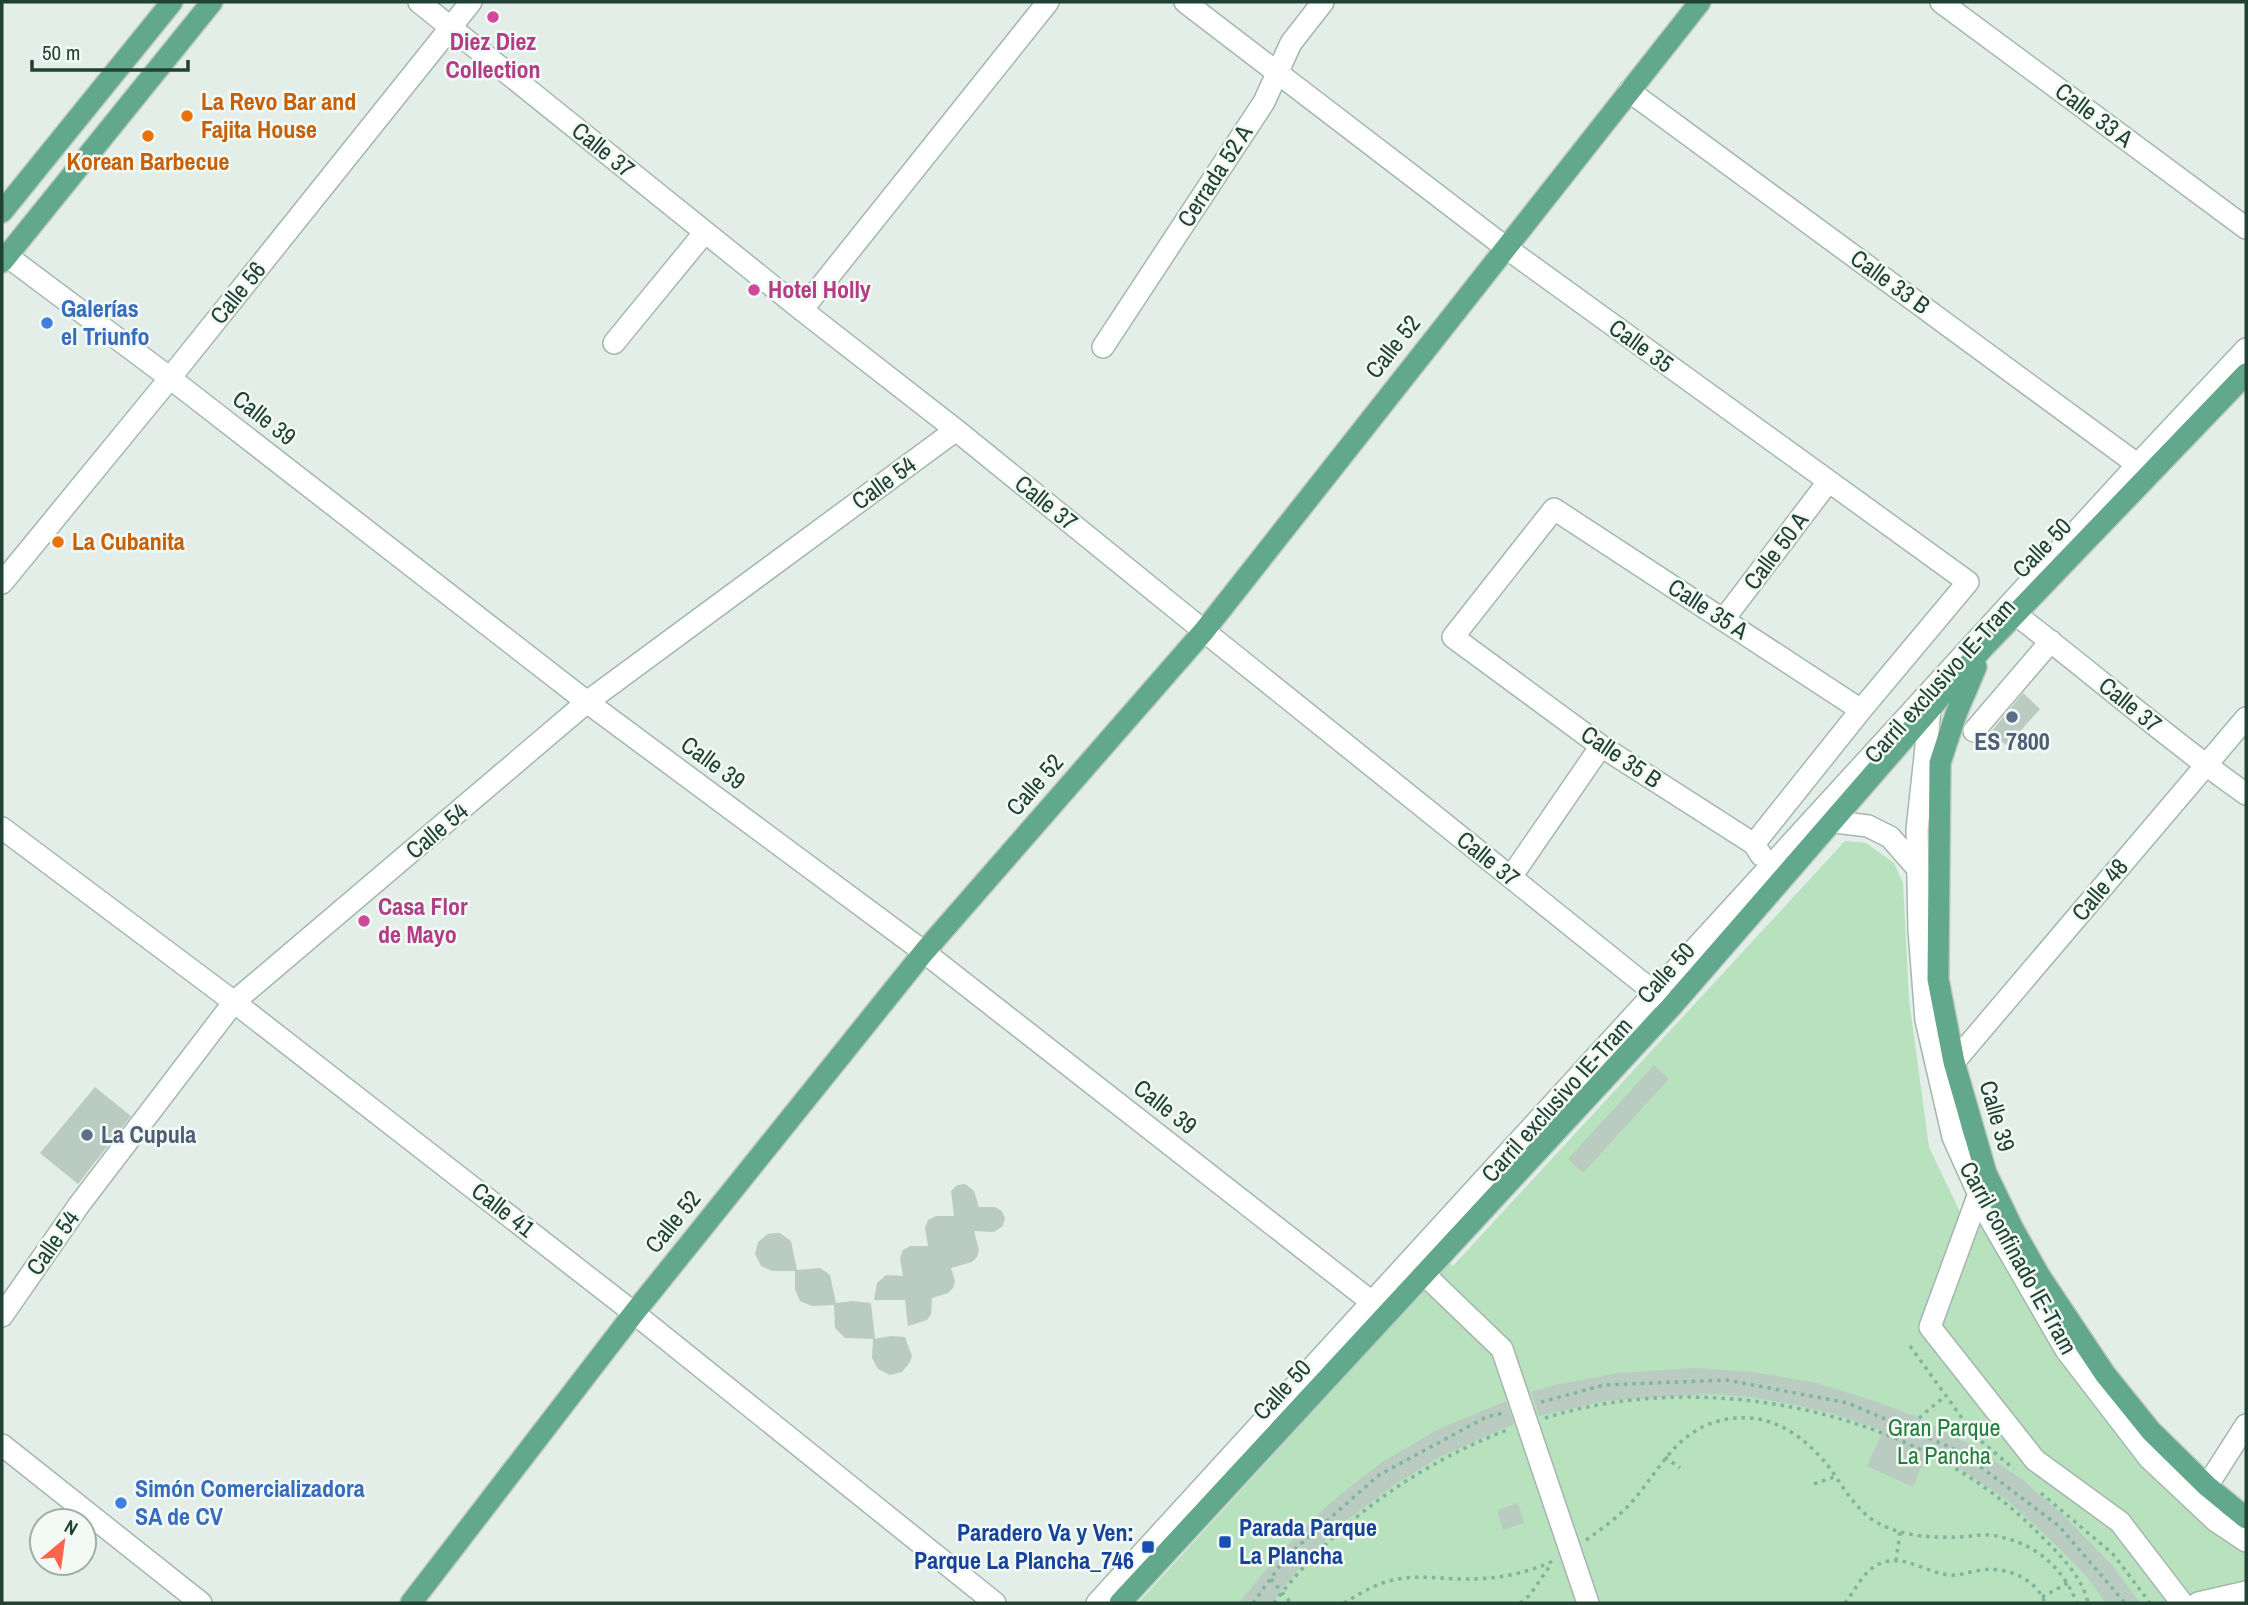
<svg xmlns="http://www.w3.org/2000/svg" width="2248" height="1605" viewBox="0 0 2248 1605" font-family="'Archivo Narrow',sans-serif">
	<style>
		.green { fill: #b8e1be }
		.building { fill: #baccc2 }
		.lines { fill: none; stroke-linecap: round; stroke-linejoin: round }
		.minor-casing { stroke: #a4b7ae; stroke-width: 24 }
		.major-casing { stroke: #c1cac6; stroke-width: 24 }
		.path { stroke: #7fb59d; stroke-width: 3.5; stroke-dasharray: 3.5 5; stroke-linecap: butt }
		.minor { stroke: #fff; stroke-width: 21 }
		.major { stroke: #61a88d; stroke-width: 21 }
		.hotel-dot { fill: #d1479c; stroke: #f3faf5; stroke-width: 2.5 }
		.food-dot { fill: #e8710a; stroke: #f3faf5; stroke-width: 2.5 }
		.shop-dot { fill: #3f7fe0; stroke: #f3faf5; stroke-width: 2.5 }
		.service-dot { fill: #5c6f8a; stroke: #f3faf5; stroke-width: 2.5 }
		.transit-dot { fill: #1a4fb4; stroke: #f3faf5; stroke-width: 2.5 }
		.labels { text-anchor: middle; stroke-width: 5; stroke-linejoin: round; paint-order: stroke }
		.hotel-label { font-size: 24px; font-weight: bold; fill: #b23c85; stroke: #f3faf5; text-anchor: start }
		.food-label { font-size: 24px; font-weight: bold; fill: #c56008; stroke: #f3faf5; text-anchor: start }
		.street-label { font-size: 24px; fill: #204134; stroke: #f3faf5 }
		.shop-label { font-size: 24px; font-weight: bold; fill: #366cbe; stroke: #f3faf5; text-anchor: start }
		.service-label { font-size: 24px; font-weight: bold; fill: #4e5e75; stroke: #f3faf5 }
		.park-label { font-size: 24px; fill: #257c3c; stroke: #f3faf5 }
		.transit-label { font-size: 24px; font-weight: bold; fill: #164399; stroke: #f3faf5; text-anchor: start }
	</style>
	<rect width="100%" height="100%" fill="#e2eee7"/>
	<path class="green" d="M1845 841 1866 843 1894 863 1903 883 1909 1000 1929 1147 1960 1212 1974 1166 2126 1415 2227 1518 2246 1531V1603H1138L1449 1263 1453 1266Z"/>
	<path class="building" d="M2023 693 2040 709 2007 746 1991 732Z
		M1654 1065 1669 1079 1583 1173 1568 1159Z
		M95 1087 131 1116 78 1184 40 1153Z
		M965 1184 974 1191 979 1207H995L1002 1211 1005 1218 1003 1226 994 1232 974 1231 979 1250 977 1257 972 1262 951 1268 955 1281 953 1288 948 1293 932 1298 931 1314 927 1320 908 1326 905 1300H874L877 1283 886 1275 903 1276 900 1258 903 1250 910 1246H928L925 1228 928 1220 936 1216H954L951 1191 957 1185Z
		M774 1233H780L791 1241 797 1270 820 1268 830 1275 836 1303 852 1301 871 1303 875 1339 845 1338 835 1328 834 1305 812 1306 800 1301 795 1289V1271H772L761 1266 755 1254 758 1242 768 1234Z
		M891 1336 905 1337 912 1356 910 1362 902 1372 890 1375 878 1369 872 1358 873 1339Z
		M1695 1368 1754 1372 1816 1383 1878 1402 1919 1418 1973 1446 2024 1481 2063 1515 2112 1565 2140 1603H2106L2087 1577 2056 1545 2007 1500 1957 1467 1928 1452 1913 1487 1867 1466 1883 1431 1837 1415 1795 1405 1750 1397 1710 1394 1605 1401 1539 1416 1531 1392 1554 1385 1619 1373Z
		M1506 1401 1514 1424 1438 1458 1397 1483 1339 1526 1291 1578 1272 1603H1239L1282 1550 1330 1503 1382 1462 1439 1429Z
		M1518 1503 1524 1523 1503 1530 1497 1510Z"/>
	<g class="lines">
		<defs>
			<path id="minor" d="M419 2 802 310 956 430 1204 631 1665 1001
				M1185 2 1505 247 1968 582 1861 710 1754 844
				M1941 2 2246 228
				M1629 91 2149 473
				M7 256 170 378 587 702 924 952 1387 1314
				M802 310 1048 2
				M614 343 705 232
				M1103 347 1264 102 1291 43 1323 2
				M2 583 170 378 471 2
				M2015 614C2093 673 2166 738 2246 794
				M1724 619 1828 482
				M1931 701 1917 830 1919 930 1926 1020 1953 1137 1989 1217 2066 1350 2149 1458 2216 1521 2246 1541
				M1974 731 2051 641
				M1819 820 1868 826 1890 837 1918 869
				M2 828 234 1002 634 1313 995 1603
				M1761 855 1754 844 1601 746 1453 637 1554 509 1861 710
				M1511 877 1601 746
				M1954 1062 2246 718
				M1981 1188 1930 1327 2035 1460 2120 1522 2182 1603
				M1424 1274 1502 1349 1588 1603
				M2 1316 79 1205 234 1002 587 702 956 430
				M2 1445 201 1603
				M2207 1486 2246 1425
				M1097 1603 2138 464 2246 349
				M2198 1603 2246 1592"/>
			<path id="major" d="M2 212 172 2
				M2 262 212 2
				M1976 667 1956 714 1940 763 1938 979 1954 1062 1986 1173 2013 1229 2039 1275 2105 1374 2151 1431 2207 1486 2246 1518
				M411 1603 634 1313 924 952 1204 631 1700 2
				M1120 1603 1672 1006 1983 648 2246 374"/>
		</defs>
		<use href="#minor" class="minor-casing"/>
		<use href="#major" class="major-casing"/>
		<path class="path" d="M1910 1346 1975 1436 2014 1469
			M1541 1402 1604 1385 1727 1380 1848 1403 1961 1452 2059 1526 2125 1603
			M1545 1418C1704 1368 1912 1409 2032 1527 2053 1548 2082 1574 2088 1603
			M1906 1429 1945 1396
			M1665 1457 1680 1468
			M1814 1484 1834 1477
			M2041 1493 2113 1554 2150 1603
			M1586 1540C1602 1529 1618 1517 1631 1503 1662 1468 1676 1428 1728 1419 1768 1412 1800 1433 1825 1462 1841 1482 1853 1508 1876 1522 1901 1536 1930 1538 1958 1537 1969 1537 1980 1534 1990 1535 2032 1541 2061 1564 2077 1603
			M1896 1561 1900 1532
			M1271 1579 1291 1603
			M2042 1597 2068 1583
			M1253 1603 1287 1556 1379 1475 1486 1417 1503 1413
			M1274 1603C1333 1524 1416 1465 1507 1430
			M1344 1603C1359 1594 1375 1584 1393 1580 1415 1575 1435 1578 1458 1579 1490 1580 1524 1575 1553 1561
			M1520 1603 1530 1595 1551 1564
			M1845 1603C1856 1590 1863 1570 1881 1563 1905 1554 1926 1573 1950 1575 1959 1576 1967 1572 1976 1571 2002 1565 2035 1576 2045 1603"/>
		<use href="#minor" class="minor"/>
		<use href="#major" class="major"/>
	</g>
	<g class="hotel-dot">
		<circle cx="493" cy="17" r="7"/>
		<circle cx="754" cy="290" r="7"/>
		<circle cx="364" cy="921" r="7"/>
	</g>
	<g class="food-dot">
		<circle cx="187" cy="116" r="7"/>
		<circle cx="148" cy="136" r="7"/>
		<circle cx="58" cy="542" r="7"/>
	</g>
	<g class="shop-dot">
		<circle cx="47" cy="323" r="7"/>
		<circle cx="121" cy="1503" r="7"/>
	</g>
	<g class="service-dot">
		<circle cx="2012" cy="717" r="7"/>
		<circle cx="87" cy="1135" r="7"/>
	</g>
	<g class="transit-dot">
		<rect x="1218" y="1535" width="14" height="14" rx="3.5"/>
		<rect x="1141" y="1540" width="14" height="14" rx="3.5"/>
	</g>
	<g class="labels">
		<g class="hotel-label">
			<text x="493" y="50" text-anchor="middle">Diez Diez<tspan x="493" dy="28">Collection</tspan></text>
			<text x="768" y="298">Hotel Holly</text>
			<text x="378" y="915">Casa Flor<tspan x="378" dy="28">de Mayo</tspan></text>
		</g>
		<g class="food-label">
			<text x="201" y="110">La Revo Bar and<tspan x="201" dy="28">Fajita House</tspan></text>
			<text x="148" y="170" text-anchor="middle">Korean Barbecue</text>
			<text x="72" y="550">La Cubanita</text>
		</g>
		<g class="street-label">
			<text transform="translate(2094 115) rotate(37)" y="8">Calle 33 A</text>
			<text transform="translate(603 150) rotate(39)" y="8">Calle 37</text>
			<text transform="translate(1215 176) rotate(-57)" y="8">Cerrada 52 A</text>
			<text transform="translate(1890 282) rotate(36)" y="8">Calle 33 B</text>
			<text transform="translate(238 293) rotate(-51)" y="8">Calle 56</text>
			<text transform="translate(1641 346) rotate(36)" y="8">Calle 35</text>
			<text transform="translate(1393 347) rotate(-52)" y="8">Calle 52</text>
			<text transform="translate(264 418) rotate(38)" y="8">Calle 39</text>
			<text transform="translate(884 483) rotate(-36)" y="8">Calle 54</text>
			<text transform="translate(1046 503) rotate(39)" y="8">Calle 37</text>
			<text transform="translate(2042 548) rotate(-46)" y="8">Calle 50</text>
			<text transform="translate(1776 551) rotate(-53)" y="8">Calle 50 A</text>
			<text transform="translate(1708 609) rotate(33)" y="8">Calle 35 A</text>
			<text transform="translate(1940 681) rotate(-48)" y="8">Carril exclusivo IE-Tram</text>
			<text transform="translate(2130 705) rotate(39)" y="8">Calle 37</text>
			<text transform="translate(1621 757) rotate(34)" y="8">Calle 35 B</text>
			<text transform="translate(713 763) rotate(36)" y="8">Calle 39</text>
			<text transform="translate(1035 785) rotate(-49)" y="8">Calle 52</text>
			<text transform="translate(437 831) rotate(-40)" y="8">Calle 54</text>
			<text transform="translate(1488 859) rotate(39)" y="8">Calle 37</text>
			<text transform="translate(2100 890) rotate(-50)" y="8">Calle 48</text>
			<text transform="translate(1666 973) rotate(-48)" y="8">Calle 50</text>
			<text transform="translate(1557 1100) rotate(-48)" y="8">Carril exclusivo IE-Tram</text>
			<text transform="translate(1165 1107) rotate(38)" y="8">Calle 39</text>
			<text transform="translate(1997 1116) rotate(74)" y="8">Calle 39</text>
			<text transform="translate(503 1210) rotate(38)" y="8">Calle 41</text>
			<text transform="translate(673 1222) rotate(-51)" y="8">Calle 52</text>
			<text transform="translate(53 1243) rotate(-55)" y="8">Calle 54</text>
			<text transform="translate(2018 1258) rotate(61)" y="8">Carril confinado IE-Tram</text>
			<text transform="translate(1282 1390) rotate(-47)" y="8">Calle 50</text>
		</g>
		<g class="shop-label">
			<text x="61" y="317">Galerías<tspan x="61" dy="28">el Triunfo</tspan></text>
			<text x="135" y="1497">Simón Comercializadora<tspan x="135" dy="28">SA de CV</tspan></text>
		</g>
		<g class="service-label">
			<text x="2012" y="750">ES 7800</text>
			<text x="101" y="1143" text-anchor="start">La Cupula</text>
		</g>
		<g class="park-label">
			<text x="1944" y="1436">Gran Parque<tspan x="1944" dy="28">La Pancha</tspan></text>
		</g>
		<g class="transit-label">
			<text x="1239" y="1536">Parada Parque<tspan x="1239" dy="28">La Plancha</tspan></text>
			<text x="1134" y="1541" text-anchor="end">Paradero Va y Ven:<tspan x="1134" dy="28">Parque La Plancha_746</tspan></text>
		</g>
	</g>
	<rect width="2248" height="1605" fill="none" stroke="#204134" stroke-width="7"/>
	<g transform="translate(63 1542) rotate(29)"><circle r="33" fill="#f3faf5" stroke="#9fb0a8" stroke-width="2"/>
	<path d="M0-5L12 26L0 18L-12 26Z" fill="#ff654e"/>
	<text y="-10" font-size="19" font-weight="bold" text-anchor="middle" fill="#204134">N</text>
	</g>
	<path d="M32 60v10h156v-10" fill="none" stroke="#204134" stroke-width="3.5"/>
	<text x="42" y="60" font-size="21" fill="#204134" stroke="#f3faf5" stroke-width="5" paint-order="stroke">50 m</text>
</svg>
